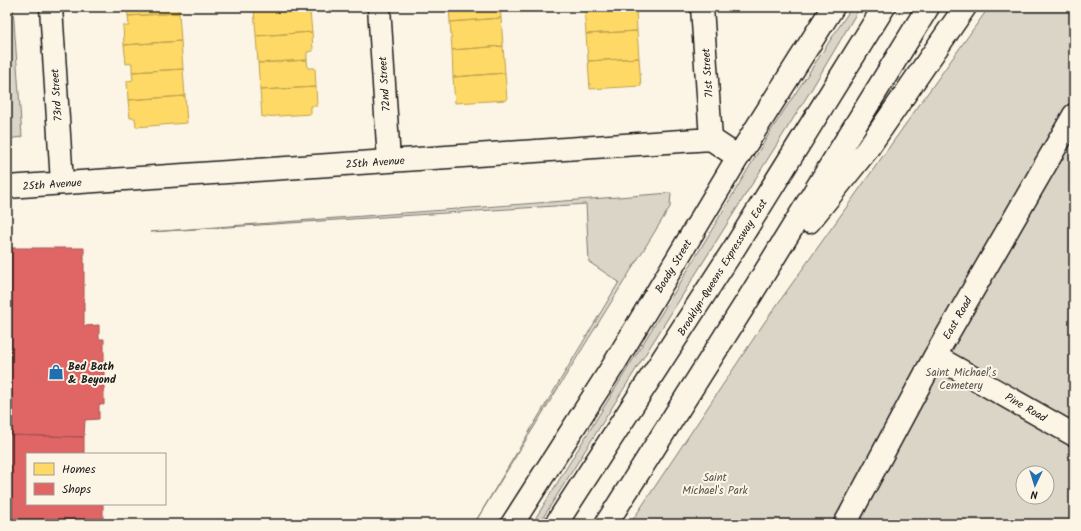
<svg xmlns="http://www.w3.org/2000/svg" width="1081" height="531" viewBox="0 0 1081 531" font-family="Kalam,sans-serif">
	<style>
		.green { fill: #dbd5c8; stroke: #7c7872; fill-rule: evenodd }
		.homes { fill: #ffd966; stroke: #bba050 }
		.shops { fill: #e06666; stroke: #a55050 }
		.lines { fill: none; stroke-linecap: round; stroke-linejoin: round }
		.minor-casing { stroke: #1c1c1c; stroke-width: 25 }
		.major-casing { stroke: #1c1c1c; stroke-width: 25 }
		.highway-casing { stroke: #1c1c1c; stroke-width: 25 }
		.minor { stroke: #fcf5e5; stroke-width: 22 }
		.major { stroke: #fcf5e5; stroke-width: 22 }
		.highway { stroke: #fcf5e5; stroke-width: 22 }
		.labels { text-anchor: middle; stroke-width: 4; stroke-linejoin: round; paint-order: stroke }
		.street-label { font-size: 11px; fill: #1c1c1c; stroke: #fcf5e5 }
		.poi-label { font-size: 11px; font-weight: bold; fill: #1c1c1c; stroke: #fcf5e5; text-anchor: start }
		.park-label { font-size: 11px; fill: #555450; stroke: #fcf5e5 }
	</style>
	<rect width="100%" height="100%" fill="#fcf5e5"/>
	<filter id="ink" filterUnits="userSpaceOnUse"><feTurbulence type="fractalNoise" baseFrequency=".025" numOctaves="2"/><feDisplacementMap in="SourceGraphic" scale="8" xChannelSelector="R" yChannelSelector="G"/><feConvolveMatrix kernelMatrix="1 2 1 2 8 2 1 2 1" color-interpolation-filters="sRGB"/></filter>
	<g filter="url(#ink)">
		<path class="green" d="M7 7H13L22 137 7 139Z
			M852 7H860L811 90 539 524H532L674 293 772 129Z
			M989 7H1074V524H630L764 323ZM1023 473H1047V497H1023Z
			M671 193 670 207 474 524 619 282 589 262 586 204 150 232Z"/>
		<path class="homes" d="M122 7H179V13L128 16 127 9H122Z
			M282 7H304L305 12H310L312 32 256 36 254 9Z
			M449 7H500L501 18 450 22Z
			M584 7H636L637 31 586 34Z
			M179 13 181 41 124 45 123 26H129L128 16Z
			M501 18 503 46 452 50 450 22Z
			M637 31 639 58 588 61 586 34Z
			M312 32 313 51 307 52V60L258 63 256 36Z
			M181 41 183 69 132 72V63L126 64 124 45Z
			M503 46 505 73 453 77 452 50Z
			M639 58 641 86 590 89 588 61Z
			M307 60 308 68H315L316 87 260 90 258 63Z
			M183 69 185 96 128 100 127 81 133 80 132 72Z
			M505 73 507 100 455 103 453 77Z
			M316 87 317 106H311V114L262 117 260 90Z
			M185 96 187 123 136 127 135 118H130L128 100Z"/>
		<path class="shops" d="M7 248H84V326L99 325V339H104V405L99 404V419L85 420 84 437 7 435Z
			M7 435 84 437V454H27V504H103V524H7Z"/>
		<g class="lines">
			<defs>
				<path id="minor" d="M51 7 62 183
					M379 7 389 161
					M702 7 711 139
					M7 187 711 139 738 157
					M935 356 1074 435
					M845 524 935 356 1074 115"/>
				<path id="major" d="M512 524 613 366 738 157 833 7"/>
				<path id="highway" d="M809 222 866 151 965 7
					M556 524 735 247 884 7
					M606 524 749 298 928 7"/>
			</defs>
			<use href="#minor" class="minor-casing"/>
			<use href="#major" class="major-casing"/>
			<use href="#highway" class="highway-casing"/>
			<use href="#minor" class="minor"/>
			<use href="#major" class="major"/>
			<use href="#highway" class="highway"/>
		</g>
	</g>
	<defs>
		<symbol id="shop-bare" viewBox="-9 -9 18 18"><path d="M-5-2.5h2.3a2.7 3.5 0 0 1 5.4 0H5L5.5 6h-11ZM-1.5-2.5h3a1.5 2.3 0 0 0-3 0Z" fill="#1f6fb2" stroke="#fcf5e5" stroke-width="2.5" paint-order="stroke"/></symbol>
	</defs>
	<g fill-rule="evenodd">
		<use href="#shop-bare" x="45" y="361" width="22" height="22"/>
	</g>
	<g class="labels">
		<g class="street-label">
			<text transform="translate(707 73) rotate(-94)" y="4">71st Street</text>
			<text transform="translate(384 84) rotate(-94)" y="4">72nd Street</text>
			<text transform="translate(56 95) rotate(-94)" y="4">73rd Street</text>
			<text transform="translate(375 162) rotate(-4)" y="4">25th Avenue</text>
			<text transform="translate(52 184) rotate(-4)" y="4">25th Avenue</text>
			<text transform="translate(673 266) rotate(-59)" y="4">Boody Street</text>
			<text transform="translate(722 267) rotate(-58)" y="4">Brooklyn-Queens Expressway East</text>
			<text transform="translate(957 318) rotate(-60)" y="4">East Road</text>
			<text transform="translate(1026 407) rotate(30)" y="4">Pine Road</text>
		</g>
		<g class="poi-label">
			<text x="68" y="370">Bed Bath<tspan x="68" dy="13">&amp; Beyond</tspan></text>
		</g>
		<g class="park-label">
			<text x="961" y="376">Saint Michael’s<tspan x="961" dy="13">Cemetery</tspan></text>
			<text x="715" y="481">Saint<tspan x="715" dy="13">Michael's Park</tspan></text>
		</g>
	</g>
	<rect width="1081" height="531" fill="none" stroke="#fcf5e5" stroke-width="24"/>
	<rect x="12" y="12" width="1057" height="507" fill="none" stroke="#1c1c1c" stroke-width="1.5" filter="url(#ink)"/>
	<rect x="26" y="453" width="140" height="52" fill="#fcf5e5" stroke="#a29e95"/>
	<rect x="34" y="463" width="20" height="12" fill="#ffd966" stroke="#a29e95"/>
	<text x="62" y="473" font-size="12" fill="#1c1c1c">Homes</text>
	<rect x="34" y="483" width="20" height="12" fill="#e06666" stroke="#a29e95"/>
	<text x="62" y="493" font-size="12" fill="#1c1c1c">Shops</text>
	<g transform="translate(1035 485) rotate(184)"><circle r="19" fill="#fcf5e5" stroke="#a29e95"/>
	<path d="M0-3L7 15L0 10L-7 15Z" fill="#1f6fb2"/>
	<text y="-6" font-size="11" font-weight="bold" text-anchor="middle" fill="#1c1c1c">N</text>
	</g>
</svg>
